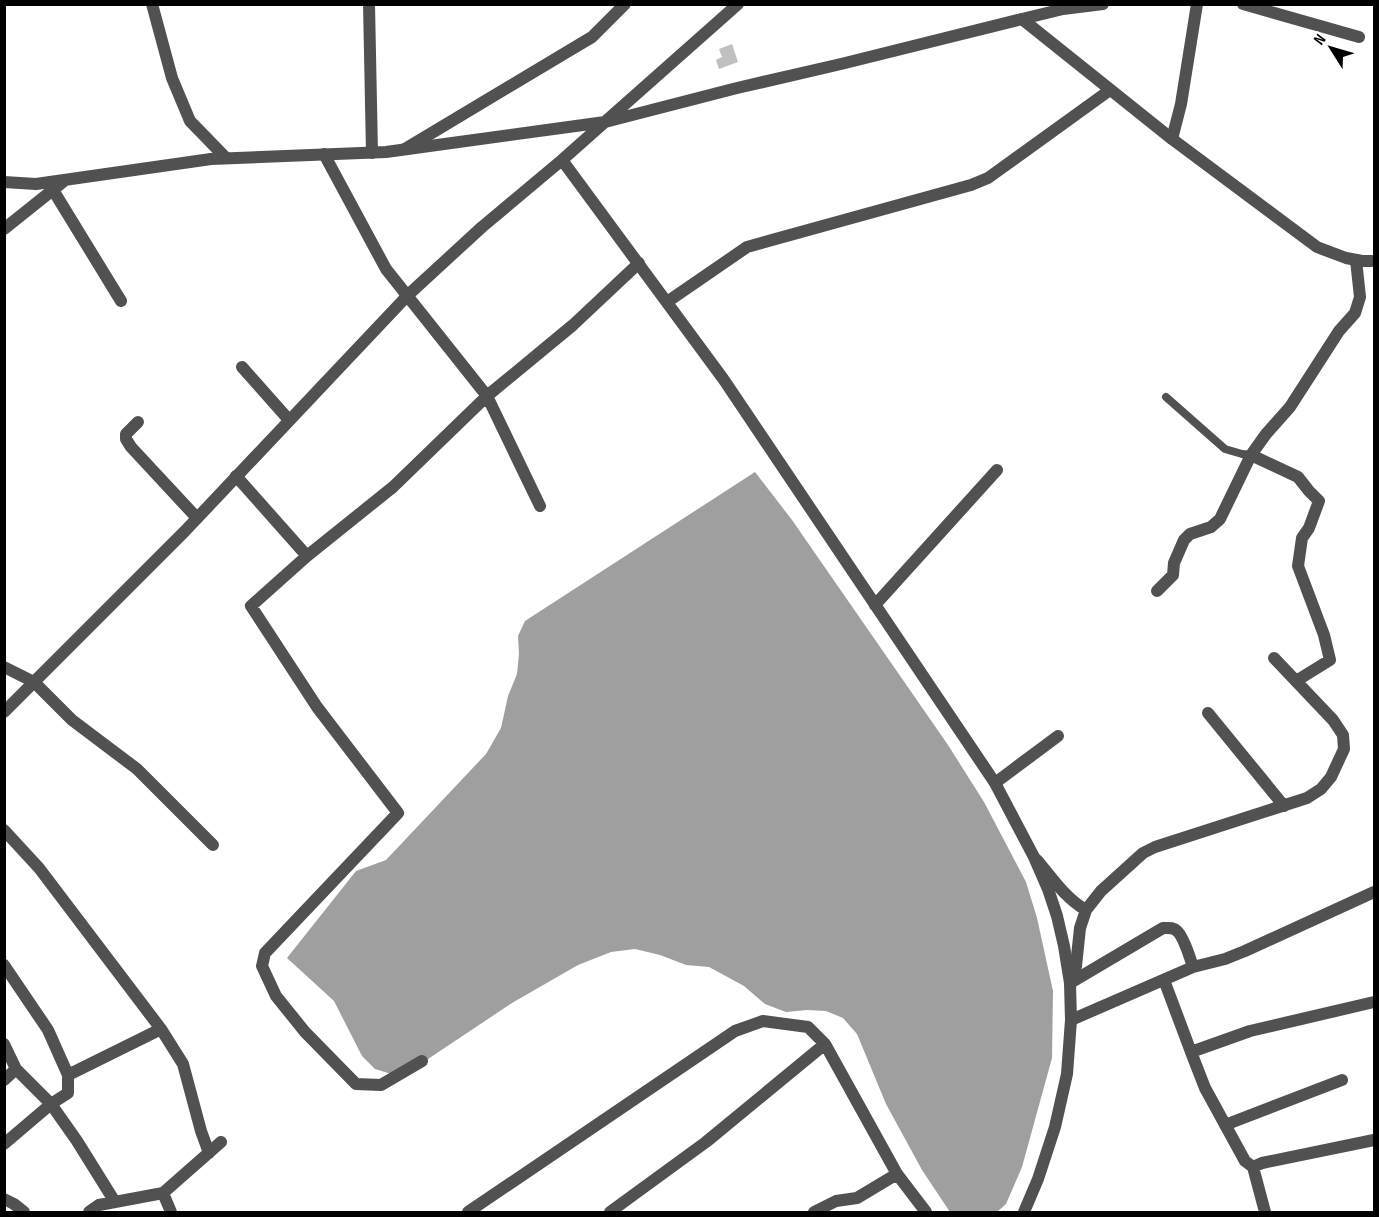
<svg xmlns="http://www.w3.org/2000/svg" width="1379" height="1217" viewBox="0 0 1379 1217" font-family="'Sofia Sans Condensed',sans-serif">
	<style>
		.water { fill: #9f9f9f }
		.building { fill: #c0c0c0 }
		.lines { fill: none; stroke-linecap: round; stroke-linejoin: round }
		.service { stroke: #515151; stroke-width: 8 }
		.minor { stroke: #515151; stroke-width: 12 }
		.tertiary { stroke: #515151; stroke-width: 12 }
	</style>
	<rect width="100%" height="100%" fill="#fff"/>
	<path class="water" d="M755 472 792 520 948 745 984 802 1026 882 1037 918 1053 991 1052 1058 1022 1167 1006 1204 997 1212H950L922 1170 886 1104 857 1034 843 1018 826 1011 807 1010 786 1012 765 1004 744 986 709 967 686 965 660 955 635 949 611 952 578 965 512 1003 401 1077 375 1069 362 1056 334 1001 287 958 356 871 386 860 486 754 501 728 508 696 517 674 519 654 518 636 525 621Z"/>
	<path class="building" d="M732 44 738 62 719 69 716 60 722 57 719 49Z"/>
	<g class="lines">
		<path class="service" d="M1166 397 1225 449 1242 454 1251 455"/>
		<path class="minor" d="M152 4 172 78 190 121 226 158
			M369 4 372 153
			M1243 4 1359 37
			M1022 19 1063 9 1103 4
			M1172 139 1181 104 1197 4
			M405 149 592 37 625 4
			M324 154 386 269 487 396 540 506
			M53 190 121 301
			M667 302 747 247 971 185 988 178 1110 90
			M242 367 289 420
			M138 422 126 434V439L131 447 197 518
			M1251 455 1298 477 1309 491 1319 501 1309 528 1302 538 1298 566 1324 635 1330 660 1296 681
			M236 476 307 556
			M1157 591 1173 575 1174 563 1184 540 1190 534 1211 527 1220 519 1251 455 1266 434 1290 407 1339 331 1355 313 1360 297 1356 260
			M875 605 997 470
			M4 667 34 682 72 720 137 769 213 845
			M1208 713 1284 806
			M995 783 1058 736
			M4 830 39 868 161 1029 183 1064 201 1131 209 1153
			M1037 860C1052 878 1066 899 1086 910
			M4 965 48 1030 68 1075
			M1164 980 1191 1052
			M1070 983 1076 966 1080 928 1086 910 1101 891 1143 853 1155 847 1307 798 1321 789 1331 777 1344 749 1343 735 1333 720 1274 658
			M1070 983 1163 928C1168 928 1173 927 1177 931 1184 937 1190 958 1193 967
			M1071 1020 1193 967 1225 959 1245 951 1374 892
			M4 1044 16 1069
			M422 1061 381 1085 356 1084 305 1032 276 996 262 966 265 953 398 813 317 707 251 606 307 556 393 487 487 396 573 325 639 263
			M4 1080 16 1069 51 1104 4 1144
			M1225 1125 1342 1080
			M1253 1167 1262 1163 1374 1140
			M897 1174 926 1212
			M163 1193 171 1212
			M4 1199 14 1204 24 1212
			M115 1202 77 1141 51 1104 68 1093V1075L161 1029
			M89 1212 99 1205 163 1193 221 1142
			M468 1212 735 1031 763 1021 808 1027 825 1044 897 1174 857 1198 836 1201 814 1212
			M610 1212 706 1142 825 1044
			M1265 1212 1253 1167 1245 1161 1205 1088 1191 1052 1250 1031 1374 1002"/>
		<path class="tertiary" d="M562 160 724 380 995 783 1034 857 1048 889 1057 916 1064 946 1070 983 1071 1020 1067 1074 1055 1127 1038 1179 1024 1212
			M4 182 36 184 211 159 386 152 605 122 737 88 841 64 1022 19 1172 139 1317 247 1346 258 1362 261H1374
			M4 229 64 181
			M4 712 185 531 408 295 482 227 562 160 738 4"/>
	</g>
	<rect width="1379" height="1217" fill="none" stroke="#000000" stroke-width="12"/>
	<g transform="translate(1331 48) rotate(307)" stroke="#ffffff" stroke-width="4.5" paint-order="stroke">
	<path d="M0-4.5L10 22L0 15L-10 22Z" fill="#000000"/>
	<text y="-9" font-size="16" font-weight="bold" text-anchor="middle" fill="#000000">N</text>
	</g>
</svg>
